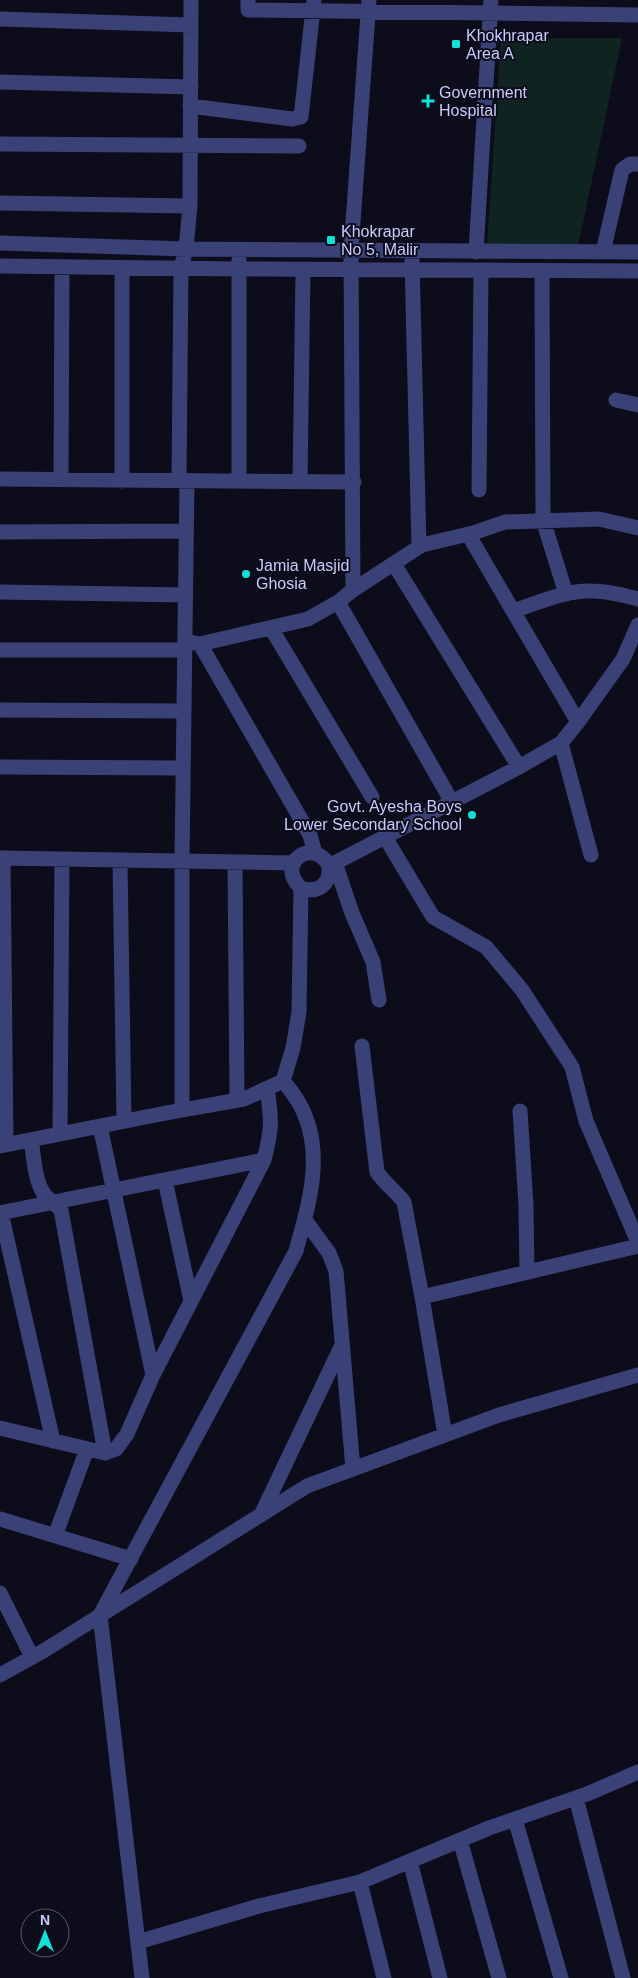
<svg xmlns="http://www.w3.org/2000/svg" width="638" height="1978" viewBox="0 0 638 1978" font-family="Arial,sans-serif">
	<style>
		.green { fill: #0f2420 }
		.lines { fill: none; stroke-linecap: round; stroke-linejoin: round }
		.minor { stroke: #3a4177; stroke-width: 15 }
		.poi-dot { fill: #0fe2d7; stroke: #0c0c1b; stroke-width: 2 }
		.labels { text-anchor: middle; stroke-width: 4; stroke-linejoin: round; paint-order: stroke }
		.poi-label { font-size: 16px; fill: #c9cbfc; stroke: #0c0c1b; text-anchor: start }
	</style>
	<rect width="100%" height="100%" fill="#0c0c1b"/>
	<path class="green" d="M501 38H622L578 246H487Z"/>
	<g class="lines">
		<path class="minor" d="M248 0V10L638 15
			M0 19 191 25
			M0 82 191 87
			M190 106 292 119 301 117 314 0
			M0 144 299 146
			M0 203 190 206
			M0 243 186 249 638 252
			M476 252 491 0
			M603 252 622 170 630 164H638
			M239 259V481
			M412 260 419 547
			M0 266 239 269 638 271
			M542 271 543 520 566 594
			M616 400 638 405
			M0 479 354 482
			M61 480 62 267
			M179 480 181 268 186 249 190 206 191 0
			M122 481V268
			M300 482 303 270
			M479 490 481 270
			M0 532 186 531
			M468 534 578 722
			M394 564 519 767
			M353 590 351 250 369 0
			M0 592 185 595
			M338 602 452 802
			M513 611C538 603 565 590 592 591 608 591 623 595 638 599
			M271 628 372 797
			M185 641 200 644 308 619 338 602 353 590 422 545 473 533 505 522 599 519 638 528
			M200 644 310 835 315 853
			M0 650H185
			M0 710 184 711
			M561 743 591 855
			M0 767 183 768
			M385 837 433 917 486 947 522 990 572 1067 586 1121 638 1242
			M0 858 293 863
			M3 858 6 1145
			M120 860 124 1121
			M235 862 237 1100
			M335 863 352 913 373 962 379 1000
			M329 866 519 767 561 743 578 722 623 659 638 625
			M362 1046 377 1172C385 1184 396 1191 404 1202L422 1297 445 1435
			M182 1110V861L187 481
			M520 1111 526 1205 527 1272
			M100 1126 153 1375
			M60 1134 62 859
			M31 1140C34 1156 34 1179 44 1194 48 1200 56 1204 61 1210L105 1453
			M0 1146 166 1113 244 1099 283 1081 293 1048 299 1012 301 888C274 863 314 836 329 866 331 884 318 894 301 888
			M165 1180 191 1301
			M0 1213 264 1160
			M1 1213 53 1441
			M305 1220 329 1253 336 1271 353 1469
			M422 1297 638 1246
			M0 1428 105 1453 116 1449 127 1434 153 1375 264 1160C272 1129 272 1120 267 1089
			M261 1515 342 1345
			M0 1519 131 1559
			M55 1536 87 1449
			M0 1593 32 1657
			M0 1675 45 1650 307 1486 499 1415 638 1375
			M576 1798 623 1978
			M515 1819 561 1978
			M460 1840 499 1978
			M410 1861 440 1978
			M360 1882 384 1978
			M138 1942 259 1906 360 1882 489 1828 587 1794 638 1772
			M142 1978 100 1615 296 1251C309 1203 326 1151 299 1103 295 1096 289 1088 283 1081"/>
	</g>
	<g class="poi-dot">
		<rect x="451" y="39" width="10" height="10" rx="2.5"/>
		<path d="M425.5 93.5h5v5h5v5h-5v5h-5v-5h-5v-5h5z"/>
		<rect x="326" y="235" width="10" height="10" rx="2.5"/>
		<circle cx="246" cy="574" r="5"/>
		<circle cx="472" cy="815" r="5"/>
	</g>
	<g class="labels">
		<g class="poi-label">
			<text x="466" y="41">Khokhrapar<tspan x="466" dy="18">Area A</tspan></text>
			<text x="439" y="98">Government<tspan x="439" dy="18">Hospital</tspan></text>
			<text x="341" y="237">Khokrapar<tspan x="341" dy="18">No 5, Malir</tspan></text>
			<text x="256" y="571">Jamia Masjid<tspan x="256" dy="18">Ghosia</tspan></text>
			<text x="462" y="812" text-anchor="end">Govt. Ayesha Boys<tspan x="462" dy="18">Lower Secondary School</tspan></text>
		</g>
	</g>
	<g transform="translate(45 1933)"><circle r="24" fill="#0c0c1b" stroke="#585875"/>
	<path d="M0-4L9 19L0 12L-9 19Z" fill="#0fe2d7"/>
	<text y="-8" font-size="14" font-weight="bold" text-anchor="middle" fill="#c9cbfc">N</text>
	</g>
</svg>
